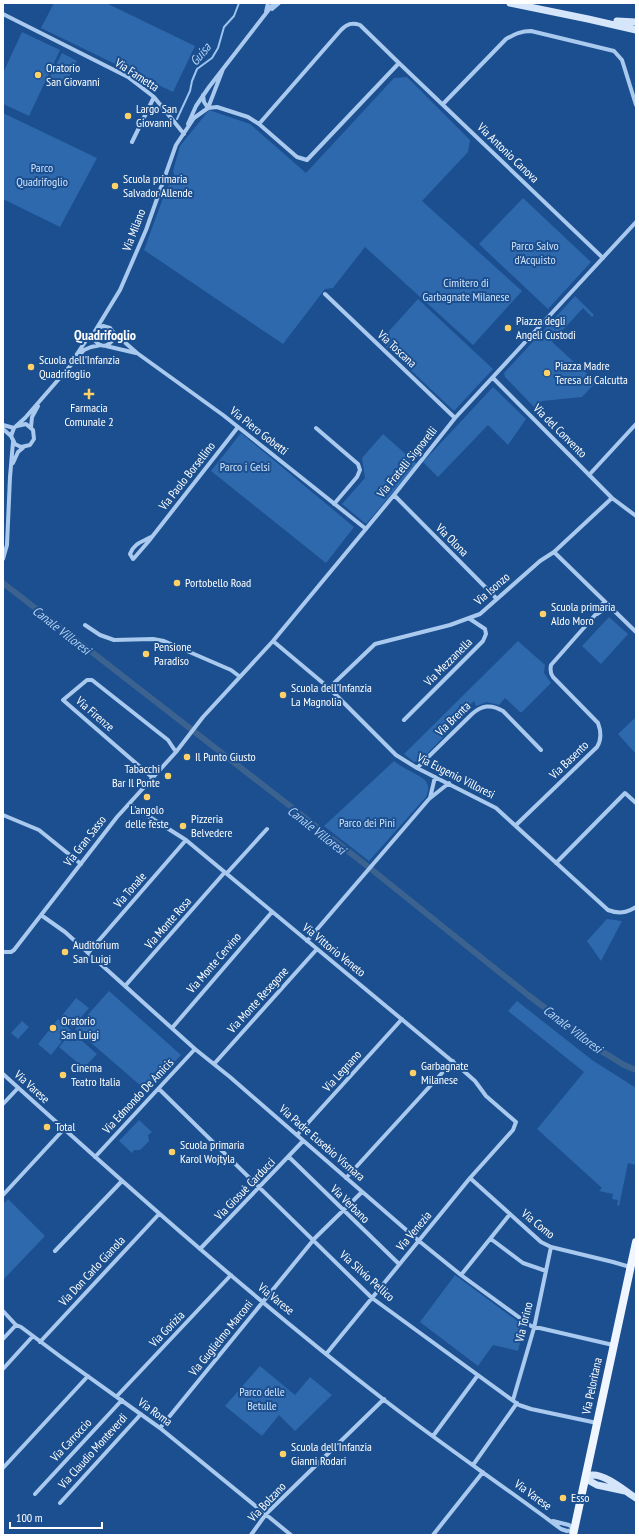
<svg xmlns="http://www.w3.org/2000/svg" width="639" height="1538" viewBox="0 0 639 1538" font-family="'PT Sans Narrow',sans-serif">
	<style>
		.green { fill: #2e69ad }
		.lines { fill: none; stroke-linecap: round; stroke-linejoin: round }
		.stream { stroke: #9cc4f0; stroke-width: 2 }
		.canal { stroke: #3c6290; stroke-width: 6 }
		.street { stroke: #a9c9ee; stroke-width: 4 }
		.secondary { stroke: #d6e6fa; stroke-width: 7 }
		.primary { stroke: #f0f6ff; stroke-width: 8 }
		.poi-dot { fill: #ffd166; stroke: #1b4f8f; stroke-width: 1.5 }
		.labels { text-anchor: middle; stroke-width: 4; stroke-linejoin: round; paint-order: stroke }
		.poi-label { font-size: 12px; fill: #fff; stroke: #1b4f8f; text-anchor: start }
		.street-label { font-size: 12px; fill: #fff; stroke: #1b4f8f }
		.park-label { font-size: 12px; fill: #cfe3fa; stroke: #1b4f8f }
		.water-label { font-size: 13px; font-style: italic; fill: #b5d3f5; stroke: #1b4f8f }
		.quarter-label { font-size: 14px; font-weight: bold; fill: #fff; stroke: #1b4f8f }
	</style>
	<rect width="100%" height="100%" fill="#1b4f8f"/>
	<path class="green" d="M54 3H106L195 46 173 92 41 28Z
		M22 32 60 50 29 116 3 104V73Z
		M62 53 77 61 65 85 50 77Z
		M407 77 470 140 468 152 422 201 522 291 473 345 365 247 333 288 325 289 283 344 144 250 167 187 176 180 173 171 180 146 209 110 250 124 306 173 394 78Z
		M3 113 97 158 60 227 3 199Z
		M523 198 591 262 548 309 479 244Z
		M575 296 594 315 592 317 583 308 552 342 596 382 582 397 542 401 535 408 505 377 504 373Z
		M418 299 493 369 454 411 380 341Z
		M493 387 526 419 508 445 488 425 438 477 423 462Z
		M241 433 354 527 326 563 211 471Z
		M383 434 417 464 366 524 342 504 365 478 362 458Z
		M609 617 628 634 601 664 582 646Z
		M518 641 545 665 544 673 551 683 522 712H520L505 698 499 705 487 702 476 706 474 701 450 724 452 728 420 761 414 762 404 754Z
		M636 717V754L618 734Z
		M394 761C399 765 404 768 410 771 422 778 433 780 426 797L369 861 324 826Z
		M607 919 622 921 601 961 587 941Z
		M109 991 181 1055 148 1092 75 1029Z
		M76 998 89 1008 72 1028 60 1018Z
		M517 1001 592 1060 636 1088V1165L628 1163 619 1206 617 1205 618 1200 612 1199 613 1194 599 1191 602 1188 537 1129 584 1072 508 1011Z
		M58 1019 71 1030 51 1055 38 1044Z
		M22 1021 29 1027 18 1039 11 1033Z
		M72 1032 97 1054 84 1068 59 1047Z
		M139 1120 152 1132 148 1135 149 1141 140 1150H134L132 1153 119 1141Z
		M8 1199 45 1236 3 1280V1204Z
		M455 1275 524 1326 518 1351 493 1345 478 1366 420 1322Z
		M260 1366 295 1395 310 1377 332 1395 295 1431 279 1415 262 1436 225 1406Z"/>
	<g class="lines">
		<path class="stream" d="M177 119 190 91 192 81 197 69 212 58 218 48 224 27 234 16 239 3"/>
		<path class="canal" d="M3 583 371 869 528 995 603 1052 624 1065 636 1070"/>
		<path class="street" d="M272 9 279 3
			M266 12 268 3
			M3 14 128 77 154 97 184 134
			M203 95 204 102 208 108
			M443 104 506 39C515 34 521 31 531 31L614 51 622 60 636 105
			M208 108 217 107 248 117 259 124 297 157 307 160 399 63 603 258
			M188 124 196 106 209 87 274 3
			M259 124 341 30C347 24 352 22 360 25L399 63
			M132 142 154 97
			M325 294 455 418
			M97 329 103 326 110 328 113 332 137 353 223 415 366 529
			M113 332 112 341C106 348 99 347 94 339L95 331 120 290 130 267 146 230 176 145 194 118 208 108 223 69
			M106 346 136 353
			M75 357 87 339 94 333
			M493 378 612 498 636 516
			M3 425 14 428
			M17 426 26 424 33 430 34 439 30 445 21 447 15 444 11 436 14 428 25 418 84 350 91 347 101 345
			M31 427 32 417 38 406
			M316 428 358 464 360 470 357 477 334 504
			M3 429 11 436
			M13 463 18 452 24 447
			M589 475 636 424
			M394 495 497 599
			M151 537C142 542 134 543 130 554L133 559 135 557 148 542 238 427
			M554 552 636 632
			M3 559 7 545 10 477 13 442
			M597 614 603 610 608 605
			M85 625 100 635 114 640 153 639 164 641 231 670 239 676
			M273 641 329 688 396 755 417 768 496 808 608 910C619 914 626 913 636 907
			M329 688 375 644 450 625 480 614 540 561 554 552 612 498
			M404 720 483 641 486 634 485 629 470 619
			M417 768 472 714C482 705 491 704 503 711L541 750
			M153 778 63 700 87 680H92L168 740 176 752
			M430 798 435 777
			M129 804 186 840 458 1066 475 1081 486 1096 516 1122 513 1130 470 1178 327 1353
			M3 815 39 830 81 864
			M516 825 597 747C602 739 601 731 598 723L553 677C550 673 550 670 551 665L596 614 600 606 605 602
			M556 863 625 793 636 803
			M227 873 267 829
			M41 915 65 932 195 1049 230 1077 419 1241 461 1275 531 1326 613 1345
			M307 941 429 799 449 783
			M3 952H11L14 950 117 817 176 752 203 717 273 641 394 495 455 418 636 222
			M88 953 186 840
			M125 986 225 872
			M172 1028 272 912
			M214 1064 317 949
			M3 1074C127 1186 251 1297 383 1399 441 1444 502 1485 561 1529L567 1531 574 1530
			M159 1089 372 1298 519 1405 531 1409 597 1423
			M3 1104 18 1088
			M297 1135 402 1019
			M95 1157 195 1049
			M289 1157 399 1264
			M346 1178 453 1061
			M470 1178 541 1242 551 1247 613 1262 630 1267
			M3 1195 64 1129
			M491 1239 523 1263 546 1271
			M200 1249 303 1141
			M55 1251 122 1181
			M461 1275 510 1214
			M3 1311 16 1325 21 1327 61 1357 160 1428 291 1535
			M3 1339 16 1325
			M40 1342 159 1214
			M3 1369 33 1336
			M117 1396 231 1275
			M513 1400 534 1328 551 1247
			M160 1428 315 1238 362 1192
			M433 1436 478 1375
			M473 1465 517 1403
			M3 1468 88 1376
			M35 1494 122 1400
			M60 1503 141 1414
			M553 1521 569 1525 574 1529
			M251 1535 266 1514 384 1399
			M433 1535 483 1472"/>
		<path class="secondary" d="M510 3 588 19 636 30
			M617 21 636 22
			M625 1491 597 1485 586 1479 592 1475C605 1474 625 1491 636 1498"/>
		<path class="primary" d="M573 1535 636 1242"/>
	</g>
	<g class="poi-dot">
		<circle cx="38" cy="75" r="4"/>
		<circle cx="128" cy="116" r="4"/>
		<circle cx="115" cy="186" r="4"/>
		<circle cx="508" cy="328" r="4"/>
		<circle cx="31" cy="367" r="4"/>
		<circle cx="547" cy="373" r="4"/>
		<path d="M87 388h4v4h4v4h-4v4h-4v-4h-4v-4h4z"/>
		<circle cx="177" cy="583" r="4"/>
		<circle cx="543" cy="614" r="4"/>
		<circle cx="146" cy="654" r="4"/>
		<circle cx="283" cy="695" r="4"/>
		<circle cx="187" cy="757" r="4"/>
		<circle cx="168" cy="776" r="4"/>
		<circle cx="147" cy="797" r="4"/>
		<circle cx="183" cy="826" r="4"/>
		<circle cx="65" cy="952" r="4"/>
		<circle cx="53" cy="1028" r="4"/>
		<circle cx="413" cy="1073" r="4"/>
		<circle cx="63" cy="1075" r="4"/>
		<circle cx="47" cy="1127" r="4"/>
		<circle cx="172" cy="1152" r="4"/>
		<circle cx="283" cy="1454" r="4"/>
		<circle cx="563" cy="1498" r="4"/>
	</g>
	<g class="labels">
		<g class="poi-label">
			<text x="46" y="72">Oratorio<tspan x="46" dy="14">San Giovanni</tspan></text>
			<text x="136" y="113">Largo San<tspan x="136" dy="14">Giovanni</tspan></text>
			<text x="123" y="183">Scuola primaria<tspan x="123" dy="14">Salvador Allende</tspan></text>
			<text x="516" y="325">Piazza degli<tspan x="516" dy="14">Angeli Custodi</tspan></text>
			<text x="39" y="364">Scuola dell'Infanzia<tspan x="39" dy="14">Quadrifoglio</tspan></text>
			<text x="555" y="370">Piazza Madre<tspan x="555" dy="14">Teresa di Calcutta</tspan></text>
			<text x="89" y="412" text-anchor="middle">Farmacia<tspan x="89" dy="14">Comunale 2</tspan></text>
			<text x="185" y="587">Portobello Road</text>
			<text x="551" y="611">Scuola primaria<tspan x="551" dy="14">Aldo Moro</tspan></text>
			<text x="154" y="651">Pensione<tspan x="154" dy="14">Paradiso</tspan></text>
			<text x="291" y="692">Scuola dell'Infanzia<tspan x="291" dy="14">La Magnolia</tspan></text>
			<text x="195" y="761">Il Punto Giusto</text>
			<text x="160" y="773" text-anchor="end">Tabacchi<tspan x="160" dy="14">Bar Il Ponte</tspan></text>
			<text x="147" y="814" text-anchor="middle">L'angolo<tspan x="147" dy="14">delle feste</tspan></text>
			<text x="191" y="823">Pizzeria<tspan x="191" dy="14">Belvedere</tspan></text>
			<text x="73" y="949">Auditorium<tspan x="73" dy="14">San Luigi</tspan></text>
			<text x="61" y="1025">Oratorio<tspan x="61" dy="14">San Luigi</tspan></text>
			<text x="421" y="1070">Garbagnate<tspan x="421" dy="14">Milanese</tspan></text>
			<text x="71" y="1072">Cinema<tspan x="71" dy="14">Teatro Italia</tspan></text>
			<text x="55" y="1131">Total</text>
			<text x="180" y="1149">Scuola primaria<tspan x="180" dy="14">Karol Wojtyla</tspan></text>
			<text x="291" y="1451">Scuola dell'Infanzia<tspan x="291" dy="14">Gianni Rodari</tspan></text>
			<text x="571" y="1502">Esso</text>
		</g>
		<g class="street-label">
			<text transform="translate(137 75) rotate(33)" y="4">Via Fametta</text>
			<text transform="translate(508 153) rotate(44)" y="4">Via Antonio Canova</text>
			<text transform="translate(134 230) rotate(-69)" y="4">Via Milano</text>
			<text transform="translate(397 349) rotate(43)" y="4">Via Toscana</text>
			<text transform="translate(259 431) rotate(38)" y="4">Via Piero Gobetti</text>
			<text transform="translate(560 431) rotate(45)" y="4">Via del Convento</text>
			<text transform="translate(407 462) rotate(-51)" y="4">Via Fratelli Signorelli</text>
			<text transform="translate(187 476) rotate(-52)" y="4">Via Paolo Borsellino</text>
			<text transform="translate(452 540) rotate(45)" y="4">Via Olona</text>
			<text transform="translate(492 589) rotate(-41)" y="4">Via Isonzo</text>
			<text transform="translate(448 662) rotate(-45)" y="4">Via Mezzanella</text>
			<text transform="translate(95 714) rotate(41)" y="4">Via Firenze</text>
			<text transform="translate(453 719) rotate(-44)" y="4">Via Brenta</text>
			<text transform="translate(569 760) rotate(-44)" y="4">Via Basento</text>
			<text transform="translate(456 776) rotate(27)" y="4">Via Eugenio Villoresi</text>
			<text transform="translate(85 841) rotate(-52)" y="4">Via Gran Sasso</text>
			<text transform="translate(130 890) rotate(-49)" y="4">Via Tonale</text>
			<text transform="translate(168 923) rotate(-49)" y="4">Via Monte Rosa</text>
			<text transform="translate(334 950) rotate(39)" y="4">Via Vittorio Veneto</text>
			<text transform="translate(214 963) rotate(-49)" y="4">Via Monte Cervino</text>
			<text transform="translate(258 1000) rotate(-48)" y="4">Via Monte Resegone</text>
			<text transform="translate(342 1071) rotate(-48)" y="4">Via Legnano</text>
			<text transform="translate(32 1087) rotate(42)" y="4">Via Varese</text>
			<text transform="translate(138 1096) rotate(-47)" y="4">Via Edmondo De Amicis</text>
			<text transform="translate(322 1143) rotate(41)" y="4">Via Padre Eusebio Vismara</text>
			<text transform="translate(245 1189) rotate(-46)" y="4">Via Giosuè Carducci</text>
			<text transform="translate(350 1204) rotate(44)" y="4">Via Verbano</text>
			<text transform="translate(538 1224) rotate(39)" y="4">Via Como</text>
			<text transform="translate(414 1231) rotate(-50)" y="4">Via Venezia</text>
			<text transform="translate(92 1271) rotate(-47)" y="4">Via Don Carlo Gianola</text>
			<text transform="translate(367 1276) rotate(42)" y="4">Via Silvio Pellico</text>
			<text transform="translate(276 1299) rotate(39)" y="4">Via Varese</text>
			<text transform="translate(524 1322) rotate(-76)" y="4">Via Torino</text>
			<text transform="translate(167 1329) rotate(-46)" y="4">Via Gorizia</text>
			<text transform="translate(221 1338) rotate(-51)" y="4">Via Guglielmo Marconi</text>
			<text transform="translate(592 1386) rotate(-78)" y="4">Via Peloritana</text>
			<text transform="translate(155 1412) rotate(36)" y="4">Via Roma</text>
			<text transform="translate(71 1440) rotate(-47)" y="4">Via Carroccio</text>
			<text transform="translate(93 1451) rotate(-48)" y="4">Via Claudio Monteverdi</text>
			<text transform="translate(533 1495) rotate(36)" y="4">Via Varese</text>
			<text transform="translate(267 1502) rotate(-47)" y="4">Via Bolzano</text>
		</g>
		<g class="park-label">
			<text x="42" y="172">Parco<tspan x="42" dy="14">Quadrifoglio</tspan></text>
			<text x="535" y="250">Parco Salvo<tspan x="535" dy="14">d'Acquisto</tspan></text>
			<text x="466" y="287">Cimitero di<tspan x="466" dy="14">Garbagnate Milanese</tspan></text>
			<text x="245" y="471">Parco i Gelsi</text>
			<text x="367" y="827">Parco dei Pini</text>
			<text x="262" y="1396">Parco delle<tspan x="262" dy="14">Betulle</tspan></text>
		</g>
		<g class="water-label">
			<text transform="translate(200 54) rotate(-50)" y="5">Guisa</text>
			<text transform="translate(62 630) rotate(38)" y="5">Canale Villoresi</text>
			<text transform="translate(317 830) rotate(38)" y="5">Canale Villoresi</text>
			<text transform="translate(573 1029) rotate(37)" y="5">Canale Villoresi</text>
		</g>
		<g class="quarter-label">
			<text x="105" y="340">Quadrifoglio</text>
		</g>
	</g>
	<rect width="639" height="1538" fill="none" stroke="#ffffff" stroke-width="8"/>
	<path d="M10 1522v6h92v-6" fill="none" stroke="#ffffff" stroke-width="2"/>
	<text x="16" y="1522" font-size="12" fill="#ffffff" stroke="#1b4f8f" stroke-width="3" paint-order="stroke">100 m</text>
</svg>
